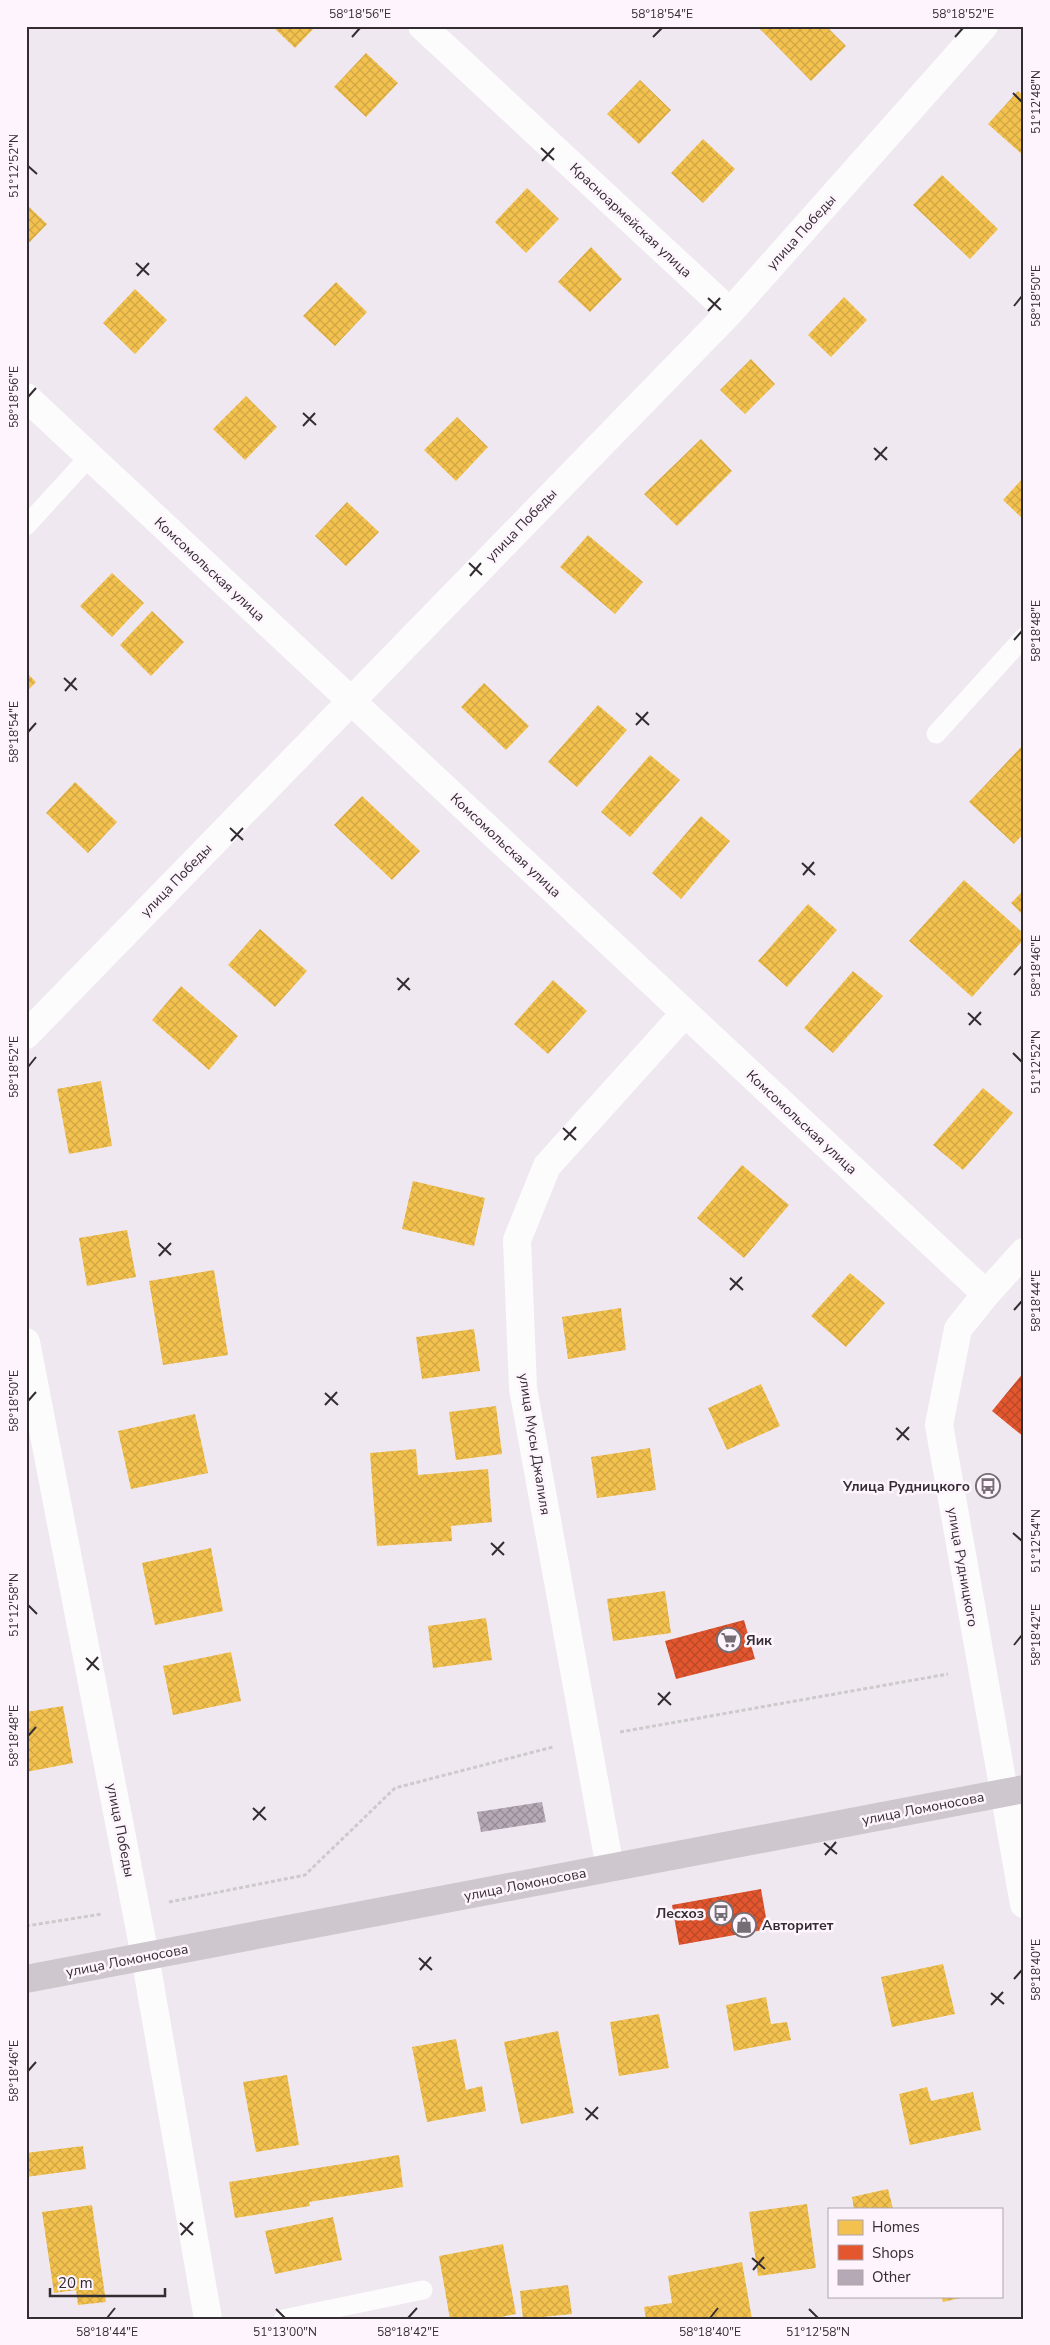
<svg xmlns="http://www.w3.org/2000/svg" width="1050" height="2345" viewBox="0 0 1050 2345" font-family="'Nunito Sans',sans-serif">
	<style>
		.homes { fill: url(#homes-cross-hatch) }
		.shops { fill: url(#shops-cross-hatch) }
		.building { fill: url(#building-cross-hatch) }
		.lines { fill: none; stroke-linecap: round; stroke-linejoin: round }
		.path { stroke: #cdcacd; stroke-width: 3; stroke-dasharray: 4 2.5; stroke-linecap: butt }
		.lane { stroke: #fdfcfd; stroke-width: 19 }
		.street { stroke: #fdfcfd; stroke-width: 28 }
		.secondary { stroke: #fdfcfd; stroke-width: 28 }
		.primary { stroke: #cec8ce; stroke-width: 28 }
		.ticks { fill: none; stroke: #332d32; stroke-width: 2 }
		.labels { text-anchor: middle; stroke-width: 5; stroke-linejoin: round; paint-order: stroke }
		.street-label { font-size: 14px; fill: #332d32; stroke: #fef4fd }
		.poi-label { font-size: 14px; font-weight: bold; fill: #332d32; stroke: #fef4fd; text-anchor: end }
		.neatline { fill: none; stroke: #332d32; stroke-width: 2 }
		.ticks-label { font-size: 12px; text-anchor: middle; fill: #332d32 }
	</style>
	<defs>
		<pattern id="homes-cross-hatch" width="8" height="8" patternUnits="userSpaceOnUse" patternTransform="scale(1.25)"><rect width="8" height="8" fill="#f2c14e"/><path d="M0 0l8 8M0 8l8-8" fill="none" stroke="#d0a645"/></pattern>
		<pattern id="shops-cross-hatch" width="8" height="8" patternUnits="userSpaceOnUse" patternTransform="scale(1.25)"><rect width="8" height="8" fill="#e4572e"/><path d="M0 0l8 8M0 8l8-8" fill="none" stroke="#b94828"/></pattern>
		<pattern id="building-cross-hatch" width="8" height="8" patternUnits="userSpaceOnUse" patternTransform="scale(1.25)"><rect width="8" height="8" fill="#b5a9b5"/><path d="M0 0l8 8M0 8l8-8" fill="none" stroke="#948a94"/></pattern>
	</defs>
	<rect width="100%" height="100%" fill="#f0e8f0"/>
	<path class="homes" d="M272 26H316L295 48Z
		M757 26H826L846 46 811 81Z
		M366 53 398 83 366 117 334 87Z
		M640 80 671 110 639 144 607 114Z
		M1018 91 1024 96V156L988 124Z
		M703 139 735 169 703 203 671 173Z
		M942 175 998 229 970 259 913 205Z
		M527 188 559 219 526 253 495 222Z
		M26 204 47 224 26 246Z
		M591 247 622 279 590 312 558 282Z
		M336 282 367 312 335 346 303 316Z
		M135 289 167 320 135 354 103 323Z
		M844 297 867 320 831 357 808 335Z
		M751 359 775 384 745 414 720 390Z
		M246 396 277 427 245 460 213 429Z
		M457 417 488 447 456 481 424 450Z
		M701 439 732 471 677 526 644 494Z
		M1024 477V520L1003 500Z
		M347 502 379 532 346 566 315 536Z
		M588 535 643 582 615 614 560 567Z
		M112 573 144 603 112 637 80 606Z
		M152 611 184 642 151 676 120 645Z
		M26 672 36 682 26 692Z
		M484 683 529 726 506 750 461 707Z
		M598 705 627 730 577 787 548 762Z
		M1024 744V833L1014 844 969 802Z
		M650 755 680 780 630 837 601 812Z
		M75 782 117 822 88 853 46 813Z
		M362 796 420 851 392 880 334 825Z
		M701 816 730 841 681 899 652 873Z
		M964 880 1024 934V939L972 997 909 941Z
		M1024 890V916L1011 903Z
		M808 904 837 930 787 987 758 961Z
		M260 929 307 971 275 1007 228 965Z
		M853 971 883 996 833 1053 804 1028Z
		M553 980 587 1011 548 1054 514 1024Z
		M181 986 238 1036 209 1070 152 1020Z
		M101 1081 112 1146 69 1154 57 1089Z
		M983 1088 1013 1113 963 1170 933 1145Z
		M742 1165 789 1205 744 1258 697 1218Z
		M413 1181 485 1198 474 1246 402 1229Z
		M127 1230 136 1277 87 1286 79 1238Z
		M214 1270 228 1355 163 1365 149 1281Z
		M850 1273 885 1303 846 1347 811 1316Z
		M621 1308 626 1350 568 1359 562 1317Z
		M474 1329 480 1371 422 1379 416 1337Z
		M761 1384 780 1426 727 1450 708 1408Z
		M496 1406 502 1454 456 1460 449 1412Z
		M195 1414 208 1473 131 1489 118 1431Z
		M650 1448 656 1490 597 1498 591 1457Z
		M416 1449 418 1475 488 1469 492 1522 451 1526 452 1541 377 1546 370 1453Z
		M211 1548 223 1611 155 1625 142 1563Z
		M665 1591 671 1633 613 1641 607 1599Z
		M486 1618 492 1660 433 1668 428 1626Z
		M231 1652 241 1701 173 1715 163 1666Z
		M63 1706 73 1763 26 1772V1712Z
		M943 1964 955 2014 892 2027 881 1977Z
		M766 1997 771 2024 787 2022 791 2040 734 2051 726 2005Z
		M659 2014 669 2068 619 2076 610 2022Z
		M558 2031 574 2113 521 2124 504 2042Z
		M456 2039 466 2090 482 2086 486 2111 427 2122 412 2047Z
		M287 2075 299 2145 256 2152 243 2082Z
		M927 2087 931 2101 973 2092 981 2130 910 2145 899 2094Z
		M83 2146 86 2169 26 2177V2153Z
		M399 2155 403 2187 309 2202 310 2206 235 2218 229 2182Z
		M888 2189 893 2209H854L852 2197Z
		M807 2204 816 2268 758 2276 749 2212Z
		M92 2205 106 2302 78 2305 76 2290 54 2293 42 2212Z
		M333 2217 342 2260 275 2274 265 2231Z
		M503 2244 516 2314 491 2319H450L439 2256Z
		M742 2262 752 2319H646L644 2307 672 2303 668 2276Z
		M568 2285 572 2314 523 2319 520 2291Z
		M941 2296H965V2297L943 2302Z"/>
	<path class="shops" d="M1024 1372V1437L992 1411Z
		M744 1620 755 1659 676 1679 665 1641Z
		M761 1889 768 1929 679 1945 672 1905Z"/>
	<path class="building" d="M542 1802 546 1822 481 1832 477 1812Z"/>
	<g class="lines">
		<path class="path" d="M620 1732 948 1674
			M169 1902 305 1875 395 1788 553 1747
			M26 1926 102 1914"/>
		<path class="lane" d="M26 526 90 456
			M936 734 1024 637
			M283 2319 423 2290"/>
		<path class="street" d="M422 26 730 312
			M26 397 986 1294
			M26 1035 730 312 984 26
			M1024 1252 986 1294 958 1329 939 1425 1024 1904
			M26 1342 145 1956
			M610 1868 523 1388 517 1240 547 1166 685 1013"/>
		<path class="secondary" d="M145 1956 208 2319"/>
		<path class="primary" d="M26 1979 1024 1789"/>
	</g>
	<path class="ticks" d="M352 37 360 28M653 37 662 28M955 37 963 28M1013 93 1022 102M541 148 554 160M542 161 554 148M28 166 37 174M136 263 149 275M137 276 149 263M708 298 721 310M1014 306 1022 296M708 311 720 298M28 397 36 388M303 413 316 425M303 426 315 413M874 448 887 460M875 460 887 447M469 563 482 575M470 576 481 563M1014 640 1022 631M64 678 77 690M65 691 76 678M636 713 649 725M636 725 648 712M28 732 36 723M230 828 243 840M231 841 243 828M802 863 815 875M803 875 814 862M1014 975 1022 966M397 978 410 990M398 990 409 978M968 1013 981 1025M969 1025 981 1012M1013 1053 1022 1062M28 1067 36 1057M563 1128 576 1140M564 1140 576 1127M158 1243 171 1255M159 1256 171 1243M730 1278 743 1290M730 1290 742 1277M1014 1310 1022 1301M325 1393 338 1405M28 1401 36 1392M325 1405 337 1392M896 1428 909 1440M897 1440 909 1427M1013 1533 1022 1541M491 1543 504 1555M492 1555 504 1542M28 1605 37 1614M1014 1645 1022 1635M86 1658 99 1670M87 1670 98 1657M658 1693 671 1705M658 1705 670 1692M28 1736 36 1727M253 1808 266 1820M253 1820 265 1807M824 1843 837 1854M825 1855 836 1842M419 1958 432 1970M420 1970 431 1957M1014 1979 1022 1970M991 1993 1004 2004M991 2005 1003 1992M28 2071 36 2062M585 2108 598 2119M586 2120 598 2107M180 2223 193 2235M181 2235 193 2222M752 2258 765 2269M753 2270 764 2257M276 2309 285 2318M809 2309 818 2318M107 2318 115 2308M408 2318 417 2308M710 2318 718 2308"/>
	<defs>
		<symbol id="bus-ring" viewBox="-11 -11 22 22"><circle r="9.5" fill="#fef4fd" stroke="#756e74" stroke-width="1.5"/><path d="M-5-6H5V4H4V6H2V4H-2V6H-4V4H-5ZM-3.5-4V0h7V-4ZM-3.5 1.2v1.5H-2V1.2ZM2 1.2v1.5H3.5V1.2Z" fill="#756e74"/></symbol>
		<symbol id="supermarket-ring" viewBox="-11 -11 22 22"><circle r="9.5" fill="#fef4fd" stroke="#756e74" stroke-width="1.5"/><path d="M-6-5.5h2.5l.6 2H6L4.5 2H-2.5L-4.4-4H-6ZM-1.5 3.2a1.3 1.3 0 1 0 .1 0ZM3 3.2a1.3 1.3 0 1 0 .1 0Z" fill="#756e74"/></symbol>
		<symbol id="shop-ring" viewBox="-11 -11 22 22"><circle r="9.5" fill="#fef4fd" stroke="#756e74" stroke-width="1.5"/><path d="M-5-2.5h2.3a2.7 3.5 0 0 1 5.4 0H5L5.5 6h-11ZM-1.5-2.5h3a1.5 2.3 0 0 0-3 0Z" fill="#756e74"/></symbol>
	</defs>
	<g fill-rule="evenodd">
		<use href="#bus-ring" x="974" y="1472" width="28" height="28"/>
		<use href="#supermarket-ring" x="715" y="1626" width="28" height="28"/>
		<use href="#bus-ring" x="707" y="1899" width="28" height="28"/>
		<use href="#shop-ring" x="730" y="1911" width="28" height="28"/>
	</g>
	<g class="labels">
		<g class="street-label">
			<text transform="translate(631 220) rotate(43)" y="5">Красноармейская улица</text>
			<text transform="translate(801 232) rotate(-48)" y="5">улица Победы</text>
			<text transform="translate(521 525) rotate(-46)" y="5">улица Победы</text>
			<text transform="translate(210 569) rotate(43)" y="5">Комсомольская улица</text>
			<text transform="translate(506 845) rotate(43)" y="5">Комсомольская улица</text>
			<text transform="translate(176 880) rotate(-46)" y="5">улица Победы</text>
			<text transform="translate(802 1122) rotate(43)" y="5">Комсомольская улица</text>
			<text transform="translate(535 1444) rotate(81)" y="5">улица Мусы Джалиля</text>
			<text transform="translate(963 1567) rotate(80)" y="5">улица Рудницкого</text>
			<text transform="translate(923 1808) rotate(-11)" y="5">улица Ломоносова</text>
			<text transform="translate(121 1830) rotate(79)" y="5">улица Победы</text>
			<text transform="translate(525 1884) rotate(-11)" y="5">улица Ломоносова</text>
			<text transform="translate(127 1960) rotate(-11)" y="5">улица Ломоносова</text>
		</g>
		<g class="poi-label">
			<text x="970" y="1491">Улица Рудницкого</text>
			<text x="746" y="1645" text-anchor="start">Яик</text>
			<text x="704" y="1918">Лесхоз</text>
			<text x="762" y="1930" text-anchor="start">Авторитет</text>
		</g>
	</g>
	<rect width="1050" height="2345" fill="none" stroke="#fef4fd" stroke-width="55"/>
	<rect x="828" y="2208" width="175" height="90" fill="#fef4fd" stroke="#ada4ac"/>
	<rect x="838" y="2220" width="25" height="15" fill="#f2c14e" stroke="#ada4ac"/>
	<text x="872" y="2232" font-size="15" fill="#332d32">Homes</text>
	<rect x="838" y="2245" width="25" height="15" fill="#e4572e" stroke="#ada4ac"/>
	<text x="872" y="2258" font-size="15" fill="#332d32">Shops</text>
	<rect x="838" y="2270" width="25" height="15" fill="#b5a9b5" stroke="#ada4ac"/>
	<text x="872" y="2282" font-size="15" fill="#332d32">Other</text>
	<path d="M50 2288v8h115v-8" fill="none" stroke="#332d32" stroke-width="2.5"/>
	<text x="58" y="2288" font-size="15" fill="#332d32" stroke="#fef4fd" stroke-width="4" paint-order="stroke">20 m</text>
	<rect x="28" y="28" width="994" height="2290" class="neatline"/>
	<g class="ticks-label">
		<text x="360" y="18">58°18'56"E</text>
		<text x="662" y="18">58°18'54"E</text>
		<text x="963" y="18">58°18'52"E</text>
		<text transform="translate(1036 102) rotate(-90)" y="4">51°12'48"N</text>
		<text transform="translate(14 166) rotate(-90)" y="4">51°12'52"N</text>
		<text transform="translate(1036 296) rotate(-90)" y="4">58°18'50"E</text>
		<text transform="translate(14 397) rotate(-90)" y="4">58°18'56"E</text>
		<text transform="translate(1036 631) rotate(-90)" y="4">58°18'48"E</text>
		<text transform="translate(14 732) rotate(-90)" y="4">58°18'54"E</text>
		<text transform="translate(1036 966) rotate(-90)" y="4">58°18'46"E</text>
		<text transform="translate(1036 1062) rotate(-90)" y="4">51°12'52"N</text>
		<text transform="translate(14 1067) rotate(-90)" y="4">58°18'52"E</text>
		<text transform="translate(1036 1301) rotate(-90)" y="4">58°18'44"E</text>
		<text transform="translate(14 1401) rotate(-90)" y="4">58°18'50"E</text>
		<text transform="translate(1036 1541) rotate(-90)" y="4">51°12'54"N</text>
		<text transform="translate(14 1605) rotate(-90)" y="4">51°12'58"N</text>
		<text transform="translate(1036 1635) rotate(-90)" y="4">58°18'42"E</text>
		<text transform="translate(14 1736) rotate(-90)" y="4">58°18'48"E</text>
		<text transform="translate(1036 1970) rotate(-90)" y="4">58°18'40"E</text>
		<text transform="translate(14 2071) rotate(-90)" y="4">58°18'46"E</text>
		<text x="107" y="2336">58°18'44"E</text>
		<text x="285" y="2336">51°13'00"N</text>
		<text x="408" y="2336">58°18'42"E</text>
		<text x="710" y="2336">58°18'40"E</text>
		<text x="818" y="2336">51°12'58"N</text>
	</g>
</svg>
